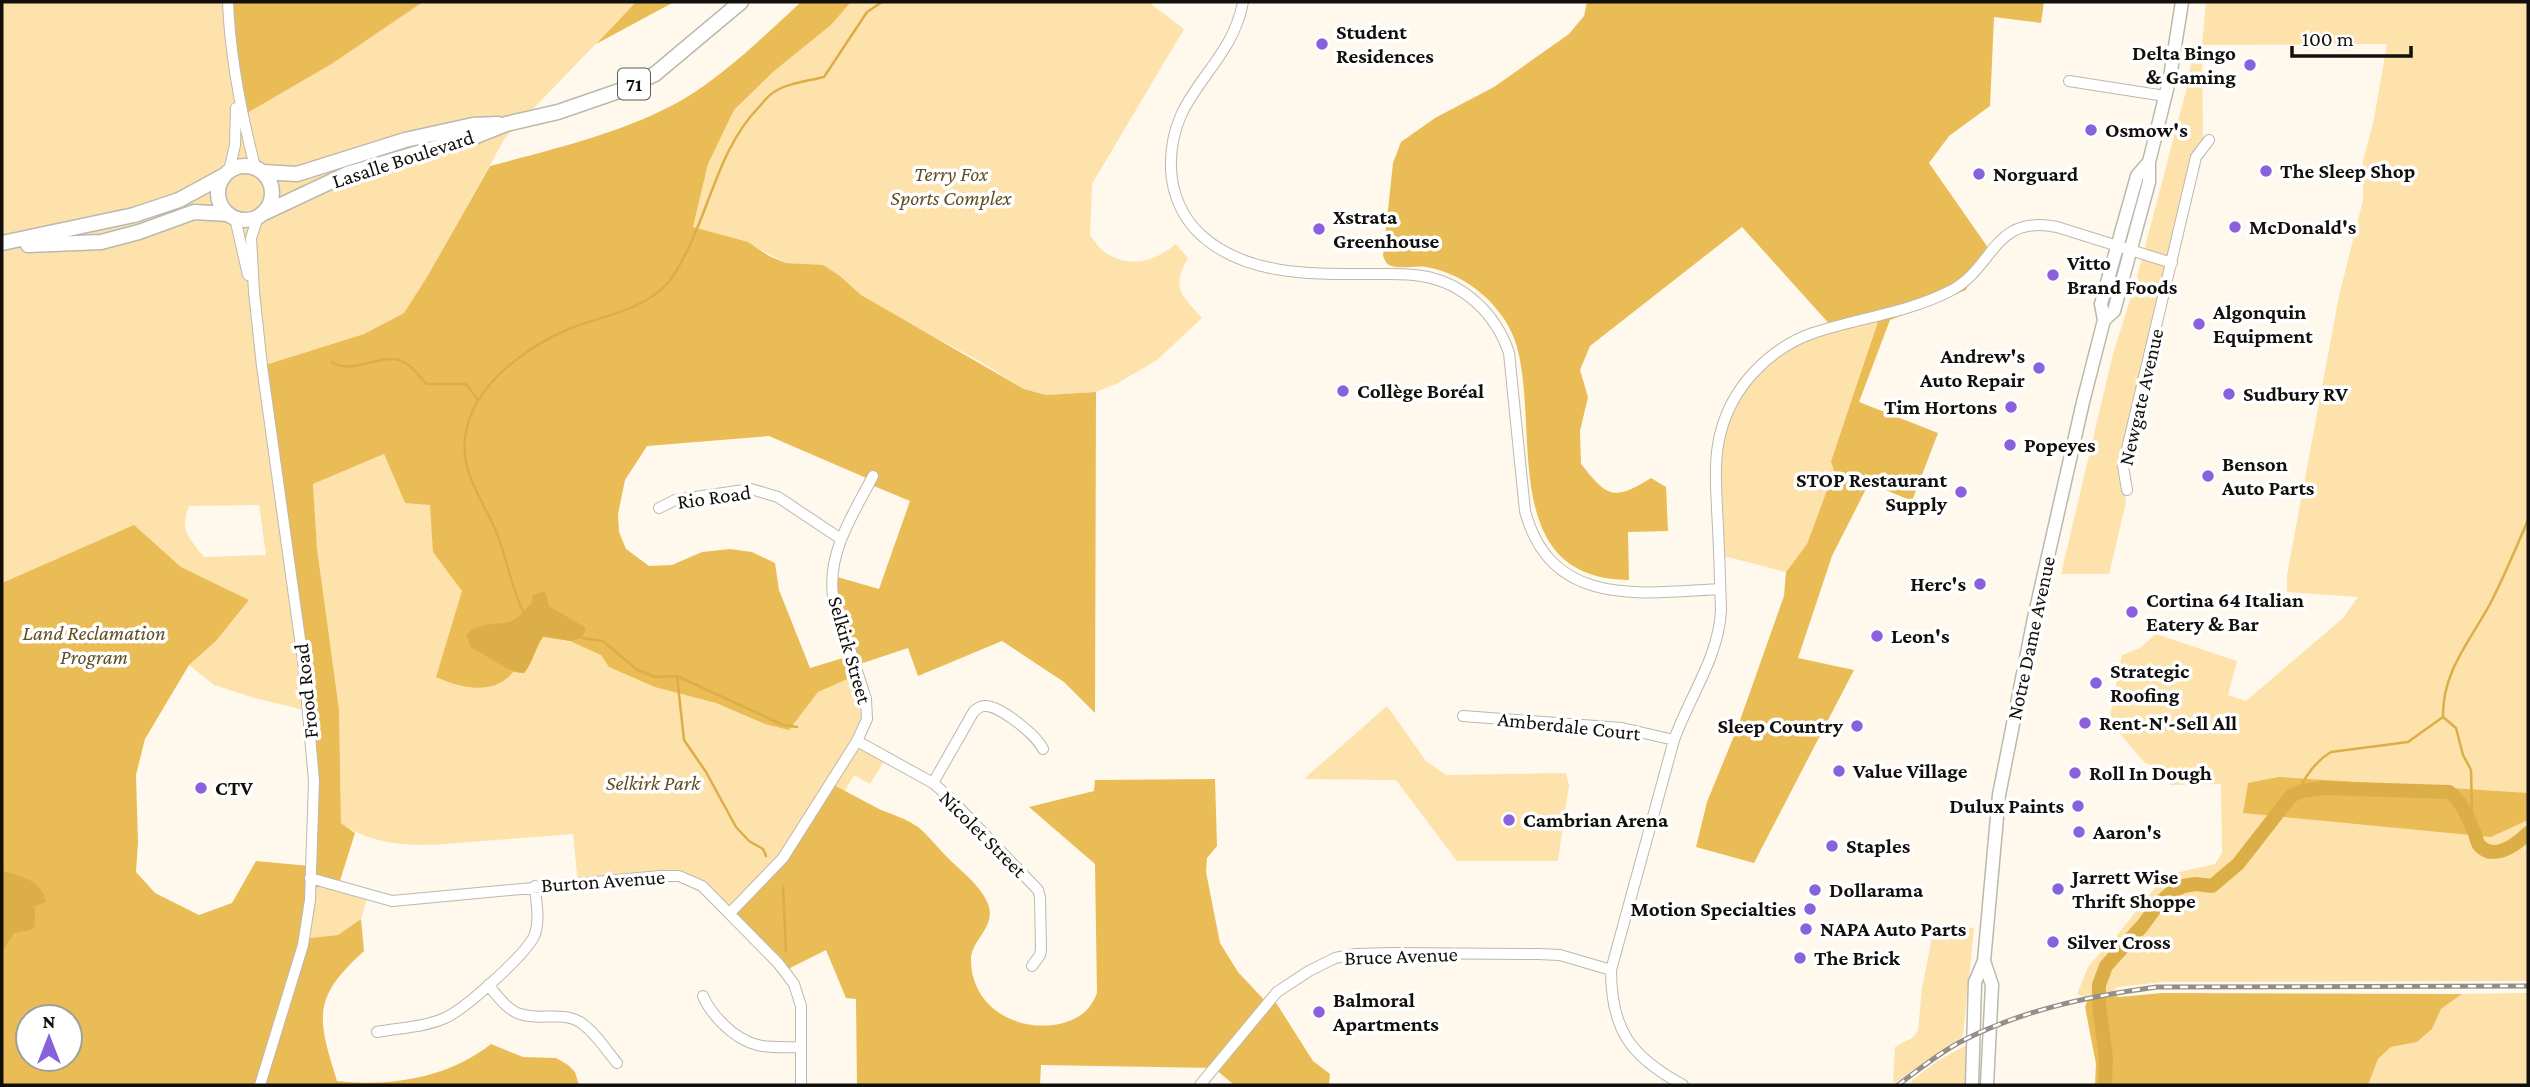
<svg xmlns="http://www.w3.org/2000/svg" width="2530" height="1087" viewBox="0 0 2530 1087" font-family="'Crimson Pro',serif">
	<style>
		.green { fill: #fde2ab; fill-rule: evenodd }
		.forest { fill: #eabc56; fill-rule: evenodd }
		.water { fill: #dcae48 }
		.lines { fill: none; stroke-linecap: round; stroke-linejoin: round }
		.stream { stroke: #dcae48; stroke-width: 2.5 }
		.river { stroke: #dcae48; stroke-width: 14 }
		.minor-casing { stroke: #bdb8ad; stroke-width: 12 }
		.major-casing { stroke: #bdb8ad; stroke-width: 15 }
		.highway-casing { stroke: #bdb8ad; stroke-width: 17 }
		.minor { stroke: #fff; stroke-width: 10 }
		.major { stroke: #fff; stroke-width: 12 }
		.highway { stroke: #fff; stroke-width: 14 }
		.rail-casing { stroke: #938f87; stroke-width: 5 }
		.rail { stroke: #fff; stroke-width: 2.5; stroke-dasharray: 8; stroke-linecap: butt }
		.poi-dot { fill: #8862dd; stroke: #fff; stroke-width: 2.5 }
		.labels { text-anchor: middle; stroke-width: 7; stroke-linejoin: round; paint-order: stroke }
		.shield { fill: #fff; stroke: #595856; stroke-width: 2 }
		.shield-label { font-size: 19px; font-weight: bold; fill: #12100d }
		.poi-label { font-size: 21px; font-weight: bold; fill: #12100d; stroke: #fff; text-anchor: start }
		.street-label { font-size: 21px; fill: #12100d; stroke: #fff }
		.park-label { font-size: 21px; font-style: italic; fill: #624e25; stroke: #fff }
	</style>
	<rect width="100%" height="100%" fill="#fef8ed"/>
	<path class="green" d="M2 2H229L333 63 423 2H636L505 138 427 277 404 313 364 334 262 366 308 711 255 698 214 685 189 665 216 641 249 600 181 567 134 526 2 583ZM259 505 266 555 204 557C189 538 179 530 189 506Z
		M851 2H1152L1151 4 1184 29 1092 184 1090 235C1094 240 1099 248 1104 252 1130 269 1154 262 1176 244L1188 258C1171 288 1181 295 1202 318L1157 360 1118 383 1096 392 1046 395 1024 389 981 362 885 310 861 295 840 276 802 264 786 263 748 243 637 335 531 664 537 646 543 636 818 692 859 674 869 706 858 741 886 758 870 784 854 775 845 791 832 784 808 822 729 914 713 896 679 876 578 883 573 834C542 836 512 839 481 841 434 845 382 852 341 823L339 709 317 548 313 484 384 454 405 503 693 227 708 164 734 110 773 72 831 25Z
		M2206 2H2528V981L2163 982 2118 987 2110 994 2088 998 2077 994 2089 965 2118 934 2158 884 2171 874 2215 864 2222 853 2221 784 2170 785V777L2144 762 2109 721 2122 655 2140 648 2156 634 2237 661 2228 695 2246 701 2343 618 2358 597 2287 592V575L2339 296 2363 200V161L2374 119 2387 44 2202 45 2203 145 2122 466 2126 502 2109 574H2061L2113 354 2136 281 2186 91 2192 58 2202 45Z
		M1880 319 1831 460 1834 470 1807 544 1786 572 1720 555 1718 448 1743 386 1793 342Z
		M1387 706 1426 761 1446 775 1566 773 1569 785 1558 861H1457L1396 780 1304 779Z
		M309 879 368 896 361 919 338 935 299 939Z
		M1935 923 1974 928 1963 1036 1893 1084 1895 1047 1912 1038 1918 1031 1922 988Z
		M2528 993V1085H2368L2378 1059 2391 1047 2417 1042 2432 1029 2441 1009 2462 994Z
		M1972 1042 1971 1085H1919L1910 1082 1939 1060Z"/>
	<path class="forest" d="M229 2H423L333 63 235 120Z
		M636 2H674L596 44Z
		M801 2H851L831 25 773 72 734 110 708 164 693 227 748 242 769 256 786 263 823 265 840 276 861 295 1024 389 1046 395 1096 392 1095 713 1064 682 1002 641 918 676 908 648 857 665 859 674 818 692 789 730 765 724 716 703 655 687 609 667 601 655 570 641 543 637C535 649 533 662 524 673L513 672C494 696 460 688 436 677L462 591 433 552 430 505 405 503 384 454 313 484 317 548 339 709 341 823 355 833 338 887 310 879 300 939 338 935 361 919 364 951C312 998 317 1017 337 1081 390 1087 448 1078 491 1044L523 1057 556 1058 568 1065 575 1072 579 1085H2V583L134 525 181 567 249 600 216 641 189 665 145 739 136 775 138 842 136 872 155 893 199 915 232 903 256 861 310 866 314 780 262 366 364 334 404 313 427 277 490 166C553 149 624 133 682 100 726 74 764 36 801 2ZM769 436 871 480 869 484 910 501 879 589 834 576V595L853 655 810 668 779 590 775 563 752 552 730 549 702 552 672 565 649 566 626 549 619 532 618 514 625 480 647 446ZM28 1017H70V1059H28Z
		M1587 2H2044L2041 23 1994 17 1990 106 1949 136 1929 163 1991 252 1974 272 1966 290 1890 320 1859 402 1938 433 1912 501 1869 483 1832 556 1798 658 1854 670 1754 863 1696 847 1707 802 1738 726 1784 596 1786 572 1807 544 1834 471 1831 461 1879 319 1833 328 1742 227 1590 346 1580 370 1588 397 1580 431 1581 464C1608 498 1614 501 1651 478L1666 487 1668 531 1628 532 1629 580C1498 579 1540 431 1517 347 1506 307 1467 274 1426 267 1415 265 1398 270 1389 265 1385 262 1385 260 1383 256L1393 163 1401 142 1435 118 1494 87 1569 34 1584 16Z
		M2279 777 2528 793V820L2491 837 2243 813 2248 783Z
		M1215 779 1217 846 1207 858 1206 872 1220 943 1238 972 1267 1003 1273 998 1313 1061 1330 1074 1329 1085H1234L1214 1068 1041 1065 1040 1085H857L856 999 846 998 826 950 784 971 729 914 762 883 832 784C848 792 863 801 879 809 891 814 907 819 918 827 929 836 938 848 948 858 959 869 973 880 982 893 1005 925 970 937 971 961 972 1009 1020 1034 1063 1023 1081 1018 1091 1009 1097 993L1095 864 1029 807 1094 791 1095 780Z
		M2163 993 2462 994 2441 1009 2432 1029 2417 1042 2391 1047 2378 1059 2368 1085H2095L2096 1064 2085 1007 2088 999 2110 994 2119 997Z"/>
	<path class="water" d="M545 591 549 606 586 628 582 638 570 641 543 636C535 648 533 662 524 673 503 671 489 655 471 648L466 635C478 622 493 625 509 622 517 620 525 609 531 604L533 595Z
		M2 871C21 876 42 880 46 902L35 906V926L31 930 14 933 5 948H2Z"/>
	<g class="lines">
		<path class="stream" d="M332 362C354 377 386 348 407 364 415 369 420 378 427 384H466L478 400
			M523 611C511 587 507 560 498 536 483 498 456 470 467 427 478 381 530 345 571 328 605 315 641 311 667 284 675 275 681 263 686 253 711 204 720 147 759 107 764 102 767 96 774 92 787 83 809 81 824 77L867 12 882 2
			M582 638 603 641 636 669 655 677 677 676 783 725 797 727
			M677 676 684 740 706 772 736 827 749 841 763 849 766 856
			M2298 793C2305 776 2316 761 2331 752L2408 742 2443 717
			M2468 820 2472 809 2471 770 2463 755 2456 728 2443 717C2442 672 2470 641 2490 604 2504 577 2516 548 2528 520
			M783 886 786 951"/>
		<path class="river" d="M2105 1085 2106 1058 2099 1005V985L2106 966 2143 925 2159 903 2172 892 2183 886 2196 884 2212 886 2238 864 2291 796 2302 791 2322 788 2449 792C2461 800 2467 816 2473 829 2476 834 2476 841 2479 845 2494 862 2517 844 2528 833"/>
		<defs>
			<path id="minor" d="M228 2C230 58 241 112 255 167
				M1243 2C1230 71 1168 91 1171 169 1172 194 1183 219 1201 235 1247 277 1316 274 1374 274 1390 274 1406 273 1422 276 1464 283 1496 314 1509 353L1525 511C1551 609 1642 593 1720 589
				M2069 81 2165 96
				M229 171 235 145 236 108
				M258 217 251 238 254 292 262 366 304 668 314 781 310 900 303 945 260 1085
				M235 218 248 275
				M2127 490 2123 466 2196 157 2209 140
				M659 508 675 500 751 489 778 497 841 539
				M1463 716 1622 728 1674 740
				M857 741 933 783 948 796 1038 890 1040 897 1041 949 1040 955 1032 966
				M933 783 974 711C977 709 980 706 984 706 999 704 1037 736 1043 749
				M310 878 392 901 660 876H679L702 886 778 963 794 984 801 1006V1085
				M730 913 783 858 857 741 867 719 866 699 833 596C827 552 854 513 873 476
				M488 985C497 995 507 1010 520 1014 540 1021 561 1011 580 1022 595 1032 606 1050 617 1063
				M703 996C708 1008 714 1015 723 1024 748 1049 767 1048 801 1047
				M377 1032C399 1028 425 1027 445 1018 465 1009 528 953 535 934 540 919 536 902 535 886
				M1200 1085 1277 992 1309 971 1335 958 1356 954 1392 953 1538 954 1560 955 1611 970
				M1683 1085C1631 1057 1611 1030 1611 970L1674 740C1689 697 1719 657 1721 610 1720 577 1719 543 1717 509 1716 485 1714 459 1720 435 1731 388 1768 349 1813 333 1858 318 1907 313 1950 291 1995 268 1992 214 2057 227L2172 263"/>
			<path id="major" d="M2104 320 2114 311 2149 182V162L2170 77 2182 2
				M1984 961 1992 985 1987 1085
				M1972 1085 1975 982 1984 961 1999 795 2034 618 2083 402 2104 320 2101 304 2137 176 2149 162"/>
			<path id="highway" d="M218 193a27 27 0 1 1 54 0a27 27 0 1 1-54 0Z
				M263 172 297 174 405 140 473 125 498 124
				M264 213 347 174 476 136 506 124 558 112 619 91 655 74 741 2
				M2 243 134 215 179 200 225 175
				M28 245 101 242 139 232 194 212 228 214"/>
		</defs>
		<use href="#minor" class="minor-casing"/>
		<use href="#major" class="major-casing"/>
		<use href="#highway" class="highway-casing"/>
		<use href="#minor" class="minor"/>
		<use href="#major" class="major"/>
		<use href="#highway" class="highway"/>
		<defs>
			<path id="rail" d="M1898 1085C1918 1070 1938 1054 1960 1042 2022 1010 2089 996 2157 987L2528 986"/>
		</defs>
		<use href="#rail" class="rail-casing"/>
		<use href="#rail" class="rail"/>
	</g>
	<g class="poi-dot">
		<circle cx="1322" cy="44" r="7"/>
		<circle cx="2250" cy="65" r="7"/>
		<circle cx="2091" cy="130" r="7"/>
		<circle cx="2266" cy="171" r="7"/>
		<circle cx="1979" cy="174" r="7"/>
		<circle cx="2235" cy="227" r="7"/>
		<circle cx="1319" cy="229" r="7"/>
		<circle cx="2053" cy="275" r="7"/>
		<circle cx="2199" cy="324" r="7"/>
		<circle cx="2039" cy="368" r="7"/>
		<circle cx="1343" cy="391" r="7"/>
		<circle cx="2229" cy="394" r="7"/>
		<circle cx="2011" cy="407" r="7"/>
		<circle cx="2010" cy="445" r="7"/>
		<circle cx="2208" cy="476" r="7"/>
		<circle cx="1961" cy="492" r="7"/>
		<circle cx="1980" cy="584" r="7"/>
		<circle cx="2132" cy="612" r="7"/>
		<circle cx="1877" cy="636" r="7"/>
		<circle cx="2096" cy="683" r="7"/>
		<circle cx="2085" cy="723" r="7"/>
		<circle cx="1857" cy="726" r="7"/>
		<circle cx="1839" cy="771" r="7"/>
		<circle cx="2075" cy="773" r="7"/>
		<circle cx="201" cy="788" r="7"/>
		<circle cx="2078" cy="806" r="7"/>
		<circle cx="1509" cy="820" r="7"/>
		<circle cx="2079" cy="832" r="7"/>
		<circle cx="1832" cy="846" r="7"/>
		<circle cx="2058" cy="889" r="7"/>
		<circle cx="1815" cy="890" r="7"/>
		<circle cx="1810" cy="909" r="7"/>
		<circle cx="1806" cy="929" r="7"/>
		<circle cx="2053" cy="942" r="7"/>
		<circle cx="1800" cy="958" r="7"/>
		<circle cx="1319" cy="1012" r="7"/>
	</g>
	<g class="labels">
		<rect class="shield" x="618" y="68.5" width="32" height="31" rx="5"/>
		<g class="shield-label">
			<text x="634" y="91">71</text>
		</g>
		<g class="poi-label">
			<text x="1336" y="39">Student<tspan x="1336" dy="24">Residences</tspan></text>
			<text x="2236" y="60" text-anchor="end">Delta Bingo<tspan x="2236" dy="24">&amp; Gaming</tspan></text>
			<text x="2105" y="137">Osmow's</text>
			<text x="2280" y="178">The Sleep Shop</text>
			<text x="1993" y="181">Norguard</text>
			<text x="1333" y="224">Xstrata<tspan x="1333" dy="24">Greenhouse</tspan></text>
			<text x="2249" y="234">McDonald's</text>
			<text x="2067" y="270">Vitto<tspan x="2067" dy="24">Brand Foods</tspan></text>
			<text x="2213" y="319">Algonquin<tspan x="2213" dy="24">Equipment</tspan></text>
			<text x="2025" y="363" text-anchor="end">Andrew's<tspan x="2025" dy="24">Auto Repair</tspan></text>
			<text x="1357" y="398">Collège Boréal</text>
			<text x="2243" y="401">Sudbury RV</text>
			<text x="1997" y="414" text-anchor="end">Tim Hortons</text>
			<text x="2024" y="452">Popeyes</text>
			<text x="2222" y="471">Benson<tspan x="2222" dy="24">Auto Parts</tspan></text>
			<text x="1947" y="487" text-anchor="end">STOP Restaurant<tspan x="1947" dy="24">Supply</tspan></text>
			<text x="1966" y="591" text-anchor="end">Herc's</text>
			<text x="2146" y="607">Cortina 64 Italian<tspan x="2146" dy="24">Eatery &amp; Bar</tspan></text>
			<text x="1891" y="643">Leon's</text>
			<text x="2110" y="678">Strategic<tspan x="2110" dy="24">Roofing</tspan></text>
			<text x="2099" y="730">Rent-N'-Sell All</text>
			<text x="1843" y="733" text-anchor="end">Sleep Country</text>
			<text x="1853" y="778">Value Village</text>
			<text x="2089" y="780">Roll In Dough</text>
			<text x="215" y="795">CTV</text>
			<text x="2064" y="813" text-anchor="end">Dulux Paints</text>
			<text x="1523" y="827">Cambrian Arena</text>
			<text x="2093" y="839">Aaron's</text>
			<text x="1846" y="853">Staples</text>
			<text x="2072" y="884">Jarrett Wise<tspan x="2072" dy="24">Thrift Shoppe</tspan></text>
			<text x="1829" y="897">Dollarama</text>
			<text x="1796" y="916" text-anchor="end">Motion Specialties</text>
			<text x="1820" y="936">NAPA Auto Parts</text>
			<text x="2067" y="949">Silver Cross</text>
			<text x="1814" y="965">The Brick</text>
			<text x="1333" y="1007">Balmoral<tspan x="1333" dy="24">Apartments</tspan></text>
		</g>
		<g class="street-label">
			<text transform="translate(403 159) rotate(-18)" y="7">Lasalle Boulevard</text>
			<text transform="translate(2141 397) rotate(-77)" y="7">Newgate Avenue</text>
			<text transform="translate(714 497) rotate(-8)" y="7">Rio Road</text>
			<text transform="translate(2031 638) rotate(-78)" y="7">Notre Dame Avenue</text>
			<text transform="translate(850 650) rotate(74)" y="7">Selkirk Street</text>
			<text transform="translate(306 691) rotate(-96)" y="7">Frood Road</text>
			<text transform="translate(1569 726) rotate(6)" y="7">Amberdale Court</text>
			<text transform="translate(983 834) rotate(45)" y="7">Nicolet Street</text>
			<text transform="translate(603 881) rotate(-4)" y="7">Burton Avenue</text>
			<text transform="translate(1401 956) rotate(-2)" y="7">Bruce Avenue</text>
		</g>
		<g class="park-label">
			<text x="951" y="181">Terry Fox<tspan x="951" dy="24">Sports Complex</tspan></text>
			<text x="94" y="640">Land Reclamation<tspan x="94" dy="24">Program</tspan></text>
			<text x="653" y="790">Selkirk Park</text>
		</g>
	</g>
	<rect width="2530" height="1087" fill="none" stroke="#12100d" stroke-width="7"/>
	<g transform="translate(49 1038)"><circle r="33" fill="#ffffff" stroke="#a09f9e" stroke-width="2"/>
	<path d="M0-5L12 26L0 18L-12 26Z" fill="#8862dd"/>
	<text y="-10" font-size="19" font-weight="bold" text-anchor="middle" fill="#12100d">N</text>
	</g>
	<path d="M2292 46v10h119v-10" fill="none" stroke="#12100d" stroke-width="3.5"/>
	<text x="2302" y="46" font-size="21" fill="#12100d" stroke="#ffffff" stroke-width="5" paint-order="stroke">100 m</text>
</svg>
